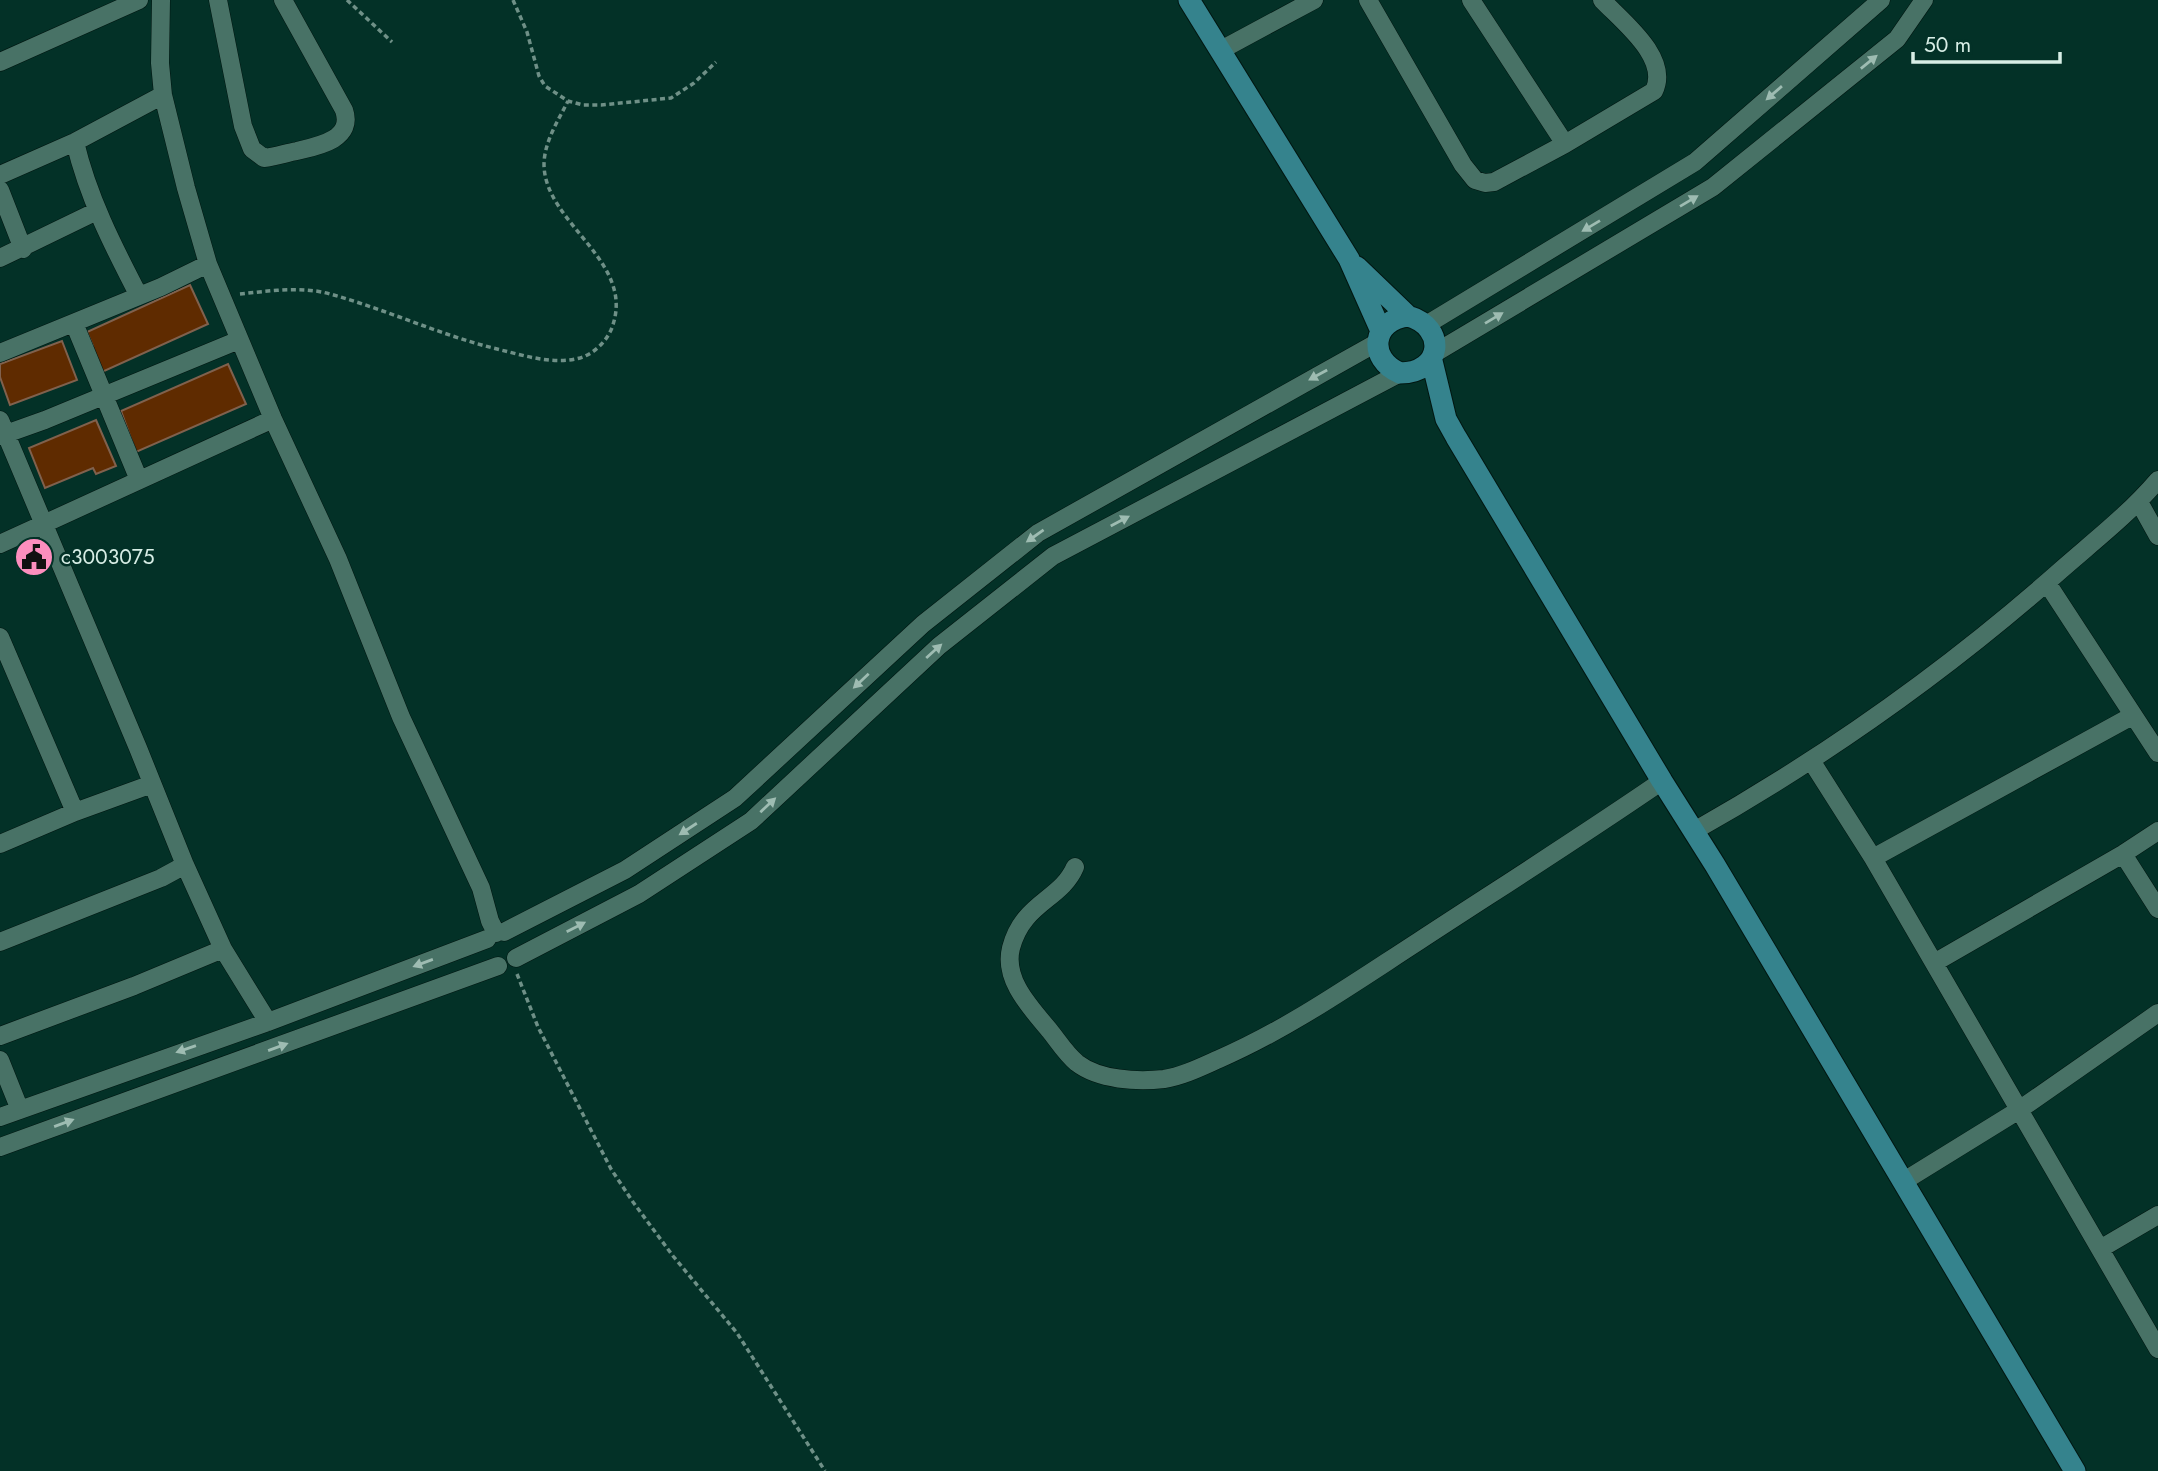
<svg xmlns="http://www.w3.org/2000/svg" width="2158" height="1471" viewBox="0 0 2158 1471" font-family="Jost,sans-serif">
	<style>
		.building { fill: #5f2b00; stroke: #80614d; stroke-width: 2 }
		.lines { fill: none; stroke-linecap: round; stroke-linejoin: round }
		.street-casing { stroke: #021611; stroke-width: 19 }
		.secondary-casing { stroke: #021611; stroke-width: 23 }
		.path { stroke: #6f9087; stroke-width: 3.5; stroke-dasharray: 5 3.5; stroke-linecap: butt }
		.street { stroke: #487266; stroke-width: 18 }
		.secondary { stroke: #35838d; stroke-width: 21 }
		.oneway { fill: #9ebcb2 }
		.labels { text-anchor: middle; stroke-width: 5; stroke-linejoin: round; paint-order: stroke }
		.poi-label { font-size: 21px; fill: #d7ede5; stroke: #033127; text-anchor: start }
	</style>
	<rect width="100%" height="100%" fill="#033127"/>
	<path class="building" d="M190 285 208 324 102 372 90 348 93 346 87 332Z
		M62 341 77 380 10 405 0 377V364Z
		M228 364 246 404 136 452 121 411Z
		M96 420 116 466 96 474 93 468 45 488 29 448Z"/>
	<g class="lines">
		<defs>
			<path id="street" d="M161 0 160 63 163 95 186 188 208 264 273 419 338 559 401 717 481 888 490 921 496 933
				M218 0 243 126 252 149 264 158C275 157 286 153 297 151 319 146 354 139 344 110L283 0
				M1368 0 1463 165 1475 180 1485 183 1494 182 1565 144 1654 91C1670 58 1623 22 1602 0
				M1471 0 1565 144
				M1221 50 1314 0
				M0 62 139 0
				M75 142C88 197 113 246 139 296
				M0 175 75 142 163 95
				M0 190 23 249
				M0 258 97 211
				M74 323 139 480
				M1426 325 1695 162 1881 0
				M0 353 161 287 208 264
				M1435 353 1713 187 1897 39 1924 0
				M0 420 138 748 185 865 223 949 268 1022
				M0 436 45 420 239 340
				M2139 502 2158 536
				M0 544 273 419
				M2047 583 2158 753
				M0 637 75 812
				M1812 762 1873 858 2158 1349
				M1694 831C1825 757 1948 670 2061 570 2094 541 2129 514 2158 480
				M0 844 75 812 152 784
				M2123 854 2158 909
				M1873 858 2132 716
				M1075 867C1061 900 1023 902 1011 948 1003 980 1031 1008 1050 1031 1058 1041 1066 1054 1077 1063 1099 1080 1137 1082 1164 1079 1183 1076 1201 1067 1219 1059 1290 1028 1354 983 1419 941 1500 888 1582 836 1662 781
				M504 932 625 870 735 798 923 624 1038 533 1378 342
				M0 942 161 878 185 865
				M516 958 639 894 751 821 939 646 1053 556 1400 373
				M1934 963 2123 854 2158 831
				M0 1036 134 986 223 949
				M0 1060 20 1110
				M0 1117 268 1022 487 939
				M0 1147 498 966
				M1904 1181 2019 1110 2158 1013
				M2100 1249 2158 1215"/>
			<path id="secondary" d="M1189 0 1349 259 1381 331
				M1357 267 1408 316
				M1408 316C1447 327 1443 373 1400 373 1367 359 1372 320 1408 316Z
				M1432 361 1446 419 1456 437 1662 781 1715 865 2075 1471"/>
		</defs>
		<use href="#street" class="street-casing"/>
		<use href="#secondary" class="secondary-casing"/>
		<path class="path" d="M347 0 392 42
			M513 0 527 32 539 76 545 86 568 101 583 105H601L671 98 694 83 716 62
			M240 294C269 291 302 286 330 294 388 310 442 336 501 350 526 356 554 365 580 358 593 354 605 343 611 330 639 262 545 225 544 165 544 142 558 121 568 101
			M517 974 538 1027 611 1169 633 1202 673 1256 737 1333 825 1471"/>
		<use href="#street" class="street"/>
		<use href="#secondary" class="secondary"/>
	</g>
	<defs><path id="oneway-solid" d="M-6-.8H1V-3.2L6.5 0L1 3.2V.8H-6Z" transform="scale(1.75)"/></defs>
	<g class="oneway">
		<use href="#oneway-solid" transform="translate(1869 62) rotate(-39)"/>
		<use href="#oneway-solid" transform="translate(1774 93) rotate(139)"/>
		<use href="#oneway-solid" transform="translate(1689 201) rotate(-31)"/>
		<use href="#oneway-solid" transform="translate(1591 226) rotate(149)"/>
		<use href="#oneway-solid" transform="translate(1494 318) rotate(-31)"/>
		<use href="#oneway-solid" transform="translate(1318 375) rotate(151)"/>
		<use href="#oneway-solid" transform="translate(1120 521) rotate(-28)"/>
		<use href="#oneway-solid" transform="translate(1035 536) rotate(145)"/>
		<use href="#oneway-solid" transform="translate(934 651) rotate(-42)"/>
		<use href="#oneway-solid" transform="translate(861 681) rotate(137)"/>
		<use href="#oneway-solid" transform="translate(768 805) rotate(-43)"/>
		<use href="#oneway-solid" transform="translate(688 829) rotate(147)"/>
		<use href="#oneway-solid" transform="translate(576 927) rotate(-27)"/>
		<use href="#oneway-solid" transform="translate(423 963) rotate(160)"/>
		<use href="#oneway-solid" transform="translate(278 1047) rotate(-20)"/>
		<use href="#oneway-solid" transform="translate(186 1049) rotate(161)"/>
		<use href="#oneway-solid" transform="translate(64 1123) rotate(-20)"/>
	</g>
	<defs>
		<symbol id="civic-disc" viewBox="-11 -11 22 22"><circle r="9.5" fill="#fd8ebe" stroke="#033127"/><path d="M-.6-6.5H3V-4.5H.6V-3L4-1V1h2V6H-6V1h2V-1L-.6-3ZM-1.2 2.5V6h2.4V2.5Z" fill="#111"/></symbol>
	</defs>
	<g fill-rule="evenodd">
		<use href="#civic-disc" x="12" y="535" width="44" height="44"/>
	</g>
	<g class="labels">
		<g class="poi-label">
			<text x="61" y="564">c3003075</text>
		</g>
	</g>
	<path d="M1913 52v10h147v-10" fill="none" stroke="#d7ede5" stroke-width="3.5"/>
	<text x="1924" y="52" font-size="21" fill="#d7ede5" stroke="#033127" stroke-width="5" paint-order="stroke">50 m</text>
</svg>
